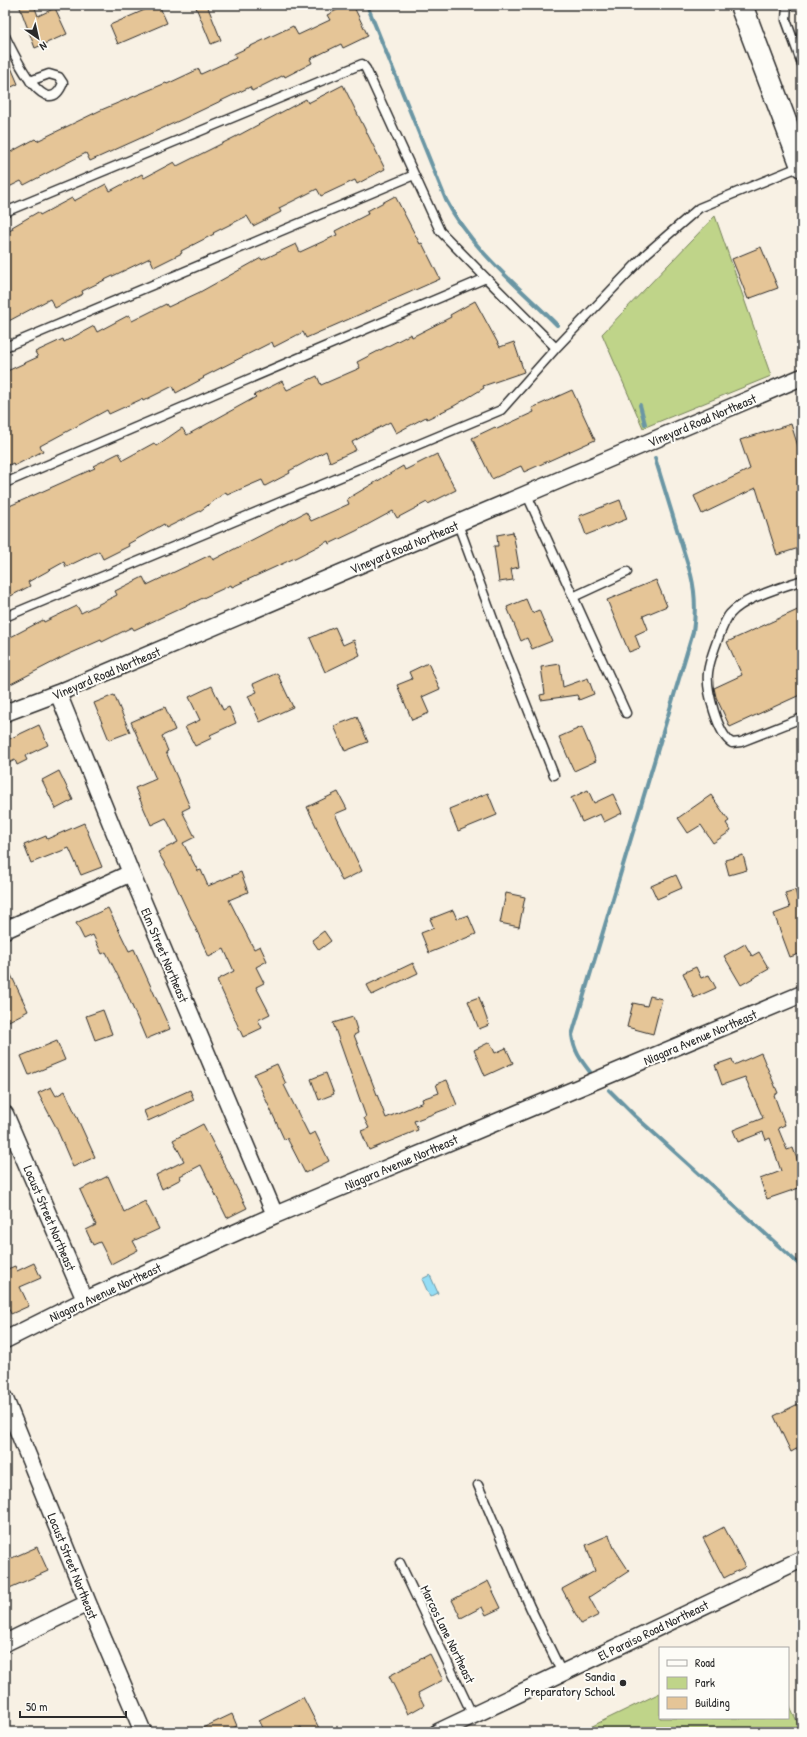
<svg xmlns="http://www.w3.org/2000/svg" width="807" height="1737" viewBox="0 0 807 1737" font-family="'Patrick Hand',sans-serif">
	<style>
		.green { fill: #bfd489; stroke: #75805a }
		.water { fill: #94ddf5; stroke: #6a96a4 }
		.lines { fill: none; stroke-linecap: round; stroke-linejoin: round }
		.stream { stroke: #6a96a4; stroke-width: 4 }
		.building { fill: #e5c597; stroke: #2b2b2b }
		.lane-casing { stroke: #2b2b2b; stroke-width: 11 }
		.street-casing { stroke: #2b2b2b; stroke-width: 19 }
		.secondary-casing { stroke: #2b2b2b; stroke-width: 25 }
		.lane { stroke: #fdfcf7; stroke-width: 8 }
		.street { stroke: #fdfcf7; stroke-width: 16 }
		.secondary { stroke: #fdfcf7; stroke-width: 22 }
		.poi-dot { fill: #2b2b2b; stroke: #fdfcf7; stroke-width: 1.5 }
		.labels { text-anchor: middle; stroke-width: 4; stroke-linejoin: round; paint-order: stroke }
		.street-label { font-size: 13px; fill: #2b2b2b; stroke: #fdfcf7 }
		.poi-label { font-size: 13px; fill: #2b2b2b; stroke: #fdfcf7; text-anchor: end }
	</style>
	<rect width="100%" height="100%" fill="#f8f1e4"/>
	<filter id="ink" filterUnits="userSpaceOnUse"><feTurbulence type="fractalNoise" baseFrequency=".025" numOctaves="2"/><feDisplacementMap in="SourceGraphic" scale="8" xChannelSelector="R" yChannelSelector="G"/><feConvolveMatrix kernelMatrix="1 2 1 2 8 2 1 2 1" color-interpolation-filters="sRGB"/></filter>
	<g filter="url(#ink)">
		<path class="green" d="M715 216 771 376 643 428 602 334Z
			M660 1693V1718H788V1702L802 1732H580Z"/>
		<path class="water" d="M430 1275 438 1293 430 1297 422 1279Z"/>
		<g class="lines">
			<path class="stream" d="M367 5 446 200C472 250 518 286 557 325
				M640 405 645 424
				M590 1072C580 1059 574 1051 572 1035L693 632C696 612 696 595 691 575L655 458
				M609 1090 635 1116 802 1267"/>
		</g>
		<path class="building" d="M19 5H34L38 16 55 8 67 34 35 48Z
			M156 5H159L167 23 118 44 110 25Z
			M195 5H207L221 40 211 44Z
			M347 5H353L368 36 343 48 341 44 310 59 312 63 285 77 284 75 252 91 250 87 183 119 90 161 86 153 24 185 21 181 5 189V155L35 139 37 141 101 110 166 83 167 84 199 69 201 74 236 58 234 54 293 26 298 35 330 20 327 15Z
			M5 53 18 84 5 90Z
			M343 85 385 169 357 184 355 180 321 196 317 189 279 208 281 212 253 226 247 216 213 233 214 234 181 251 182 253 154 267 150 258 82 291 83 294 55 308 50 299 5 323V233L13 229 12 227 38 212 40 215 72 198 74 201 106 184 110 191 142 174 144 178 174 162 177 166 241 134 306 99 308 103Z
			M395 196 420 244 422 243 440 279 306 338 303 332 274 347 272 342 203 377 204 378 176 393 173 386 143 401 142 399 109 414 107 410 40 446 43 451 14 466 13 463 5 467V372L38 357 35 352 63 339 64 342 94 326 97 332 129 315 132 321 166 304 168 307 200 292 261 258 262 260 296 244 300 252 337 235 335 231 368 214 367 211Z
			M761 247 778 288 748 299 732 259Z
			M475 301 500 347 514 342 524 372 483 386 484 388 454 406 427 419 426 417 396 433 390 422 352 442 356 450 330 462 326 451 289 471 290 473 265 486 262 480 227 495 226 492 200 511 166 528 164 524 128 544 129 546 103 559 99 551 66 567 64 562 28 582 30 586 5 599V508L95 468 93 466 119 453 123 460 154 443 156 446 182 428 187 435 256 397 254 395 282 381 287 390 317 376 321 385 360 368 357 362 411 334 412 337 451 317 450 315Z
			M572 390 595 440 524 472 521 466 492 479 472 438 495 427 497 429 534 412 532 408Z
			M791 424 802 459V547L777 555 756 488 702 514 694 496 750 469 740 440Z
			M437 454 456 490 428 504 427 502 397 518 393 511 356 531 329 544 328 541 297 557 232 587 231 585 134 630 132 627 102 642 101 640 65 656 5 687V640L43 620 44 622 77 606 81 613 117 595 115 591 143 577 147 585 210 555 213 560 306 512 311 521 349 504 347 499 403 466 405 470Z
			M620 500 627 519 586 535 579 516Z
			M513 532 519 567 511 569 513 580 499 582 494 546H498L497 535Z
			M656 580 667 606 643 616 648 629 635 635 640 648 629 652 607 600Z
			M526 599 532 613 539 610 552 641 532 649 527 638 521 641 507 607Z
			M802 608V694L730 727 716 697 714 688 742 675 727 642Z
			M335 627 343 645 354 640 360 655 325 672 310 638Z
			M428 663 440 689 422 697 429 713 412 720 397 685 412 679 409 672Z
			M560 664 563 687 588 678 594 694 579 700 577 695 541 700 540 695 545 694 541 667Z
			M277 673 293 707 260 722 248 696 257 692 253 684Z
			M212 686 223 710 229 707 236 723 210 735 212 738 195 746 185 727 200 720 189 697Z
			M114 695 130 732 109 740 94 703Z
			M165 707 175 730 162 736 168 751 166 752 190 807 182 811 195 837 183 843 198 871 201 870 208 886 241 872 248 892 229 900 254 949 260 946 267 961 256 967 264 983 256 987 270 1014 258 1020 262 1028 243 1037 217 980 234 971 224 949 209 957 170 873 158 852 178 842 166 818 151 825 135 788 156 779 131 722Z
			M357 717 368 742 345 751 334 726Z
			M39 725 48 745 25 756 27 760 17 765 15 760 5 765V741Z
			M582 727 596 761 574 771 559 737Z
			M59 771 73 800 56 809 42 780Z
			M588 790 594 803 613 794 622 813 604 822 600 814 582 822 571 798Z
			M338 792 347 809 335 814 362 871 342 881 307 807Z
			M488 793 497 815 458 831 449 809Z
			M711 795 729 821 726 823 731 831 713 843 701 825 688 833 678 818Z
			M84 823 102 867 81 875 69 848 31 863 24 845 46 836 47 839Z
			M743 855 747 870 729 875 725 860Z
			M676 875 682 888 657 899 651 886Z
			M795 890 798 900 802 898V953L790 957 774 914 790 908 785 893Z
			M506 893 525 897 519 927 500 923Z
			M108 908 129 951 134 949 170 1029 146 1039 127 994 106 952 102 954 93 935 84 939 76 923Z
			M453 910 457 919 468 915 476 934 429 953 421 933 434 928 430 919Z
			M324 931 331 941 319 950 312 940Z
			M745 944 752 956 759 952 769 969 741 985 724 956Z
			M5 962 28 1011 5 1023Z
			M413 963 418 973 372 995 367 985Z
			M696 967 701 978 709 975 716 988 694 998 683 973Z
			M650 996 662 999 653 1034 627 1027 633 1003 647 1006Z
			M479 997 489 1025 479 1029 468 1001Z
			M103 1010 112 1034 95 1040 86 1016Z
			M353 1017 358 1033 354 1035 386 1118 423 1102 422 1099 439 1093 436 1084 447 1080 457 1105 414 1121 418 1130 369 1150 361 1131 369 1128 364 1118 366 1117 333 1023Z
			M57 1041 65 1060 29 1075 21 1056Z
			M490 1042 495 1053 506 1048 513 1063 485 1076 474 1050Z
			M761 1053 778 1093 774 1095 785 1125 778 1128 787 1150 793 1148 802 1173V1187L767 1199 760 1179 781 1171 770 1138 766 1140 763 1132 738 1142 733 1130 763 1118 745 1077 722 1085 715 1065 732 1059 734 1065Z
			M277 1064 286 1084 284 1085 309 1135 315 1132 329 1161 305 1173 287 1138 284 1139 254 1074Z
			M326 1073 334 1094 319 1100 311 1079Z
			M51 1087 56 1096 65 1091 95 1157 73 1167 56 1127 38 1093Z
			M190 1090 194 1100 148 1121 144 1111Z
			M203 1124 247 1208 227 1218 201 1165 180 1176 181 1179 162 1189 156 1175 184 1161 173 1140Z
			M108 1176 124 1212 145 1201 159 1229 133 1241 138 1250 111 1264 100 1242 93 1245 86 1230 96 1225 80 1190Z
			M34 1263 41 1278 20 1287 29 1306 11 1314 5 1300V1270L15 1266 17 1271Z
			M802 1402V1446L791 1452 774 1416Z
			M724 1527 745 1567 724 1578 703 1538Z
			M609 1535 614 1548 629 1571 589 1597 599 1615 581 1624 562 1589 595 1571 586 1545Z
			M37 1547 48 1571 5 1590V1561Z
			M488 1581 501 1608 486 1615 482 1607 461 1618 452 1600Z
			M430 1654 443 1680 418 1693 424 1705 408 1714 389 1676Z
			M303 1697 321 1732H304L301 1727 292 1732H265L259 1720Z
			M232 1714 237 1726 225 1732H194Z"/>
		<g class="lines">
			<defs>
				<path id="lane" d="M787 5 786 20 802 64
					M5 36C12 50 46 126 63 83L59 77 49 74 30 81
					M5 212 362 64 366 69 440 231 486 278
					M5 347 414 175
					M5 483 486 278 556 348
					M527 495 626 713
					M458 524 501 641 554 775
					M802 580C781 588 745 597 730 614 723 622 709 661 708 673 706 690 718 735 732 743L741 742 802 718
					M573 597 627 572
					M5 617 501 410 556 348 647 253 699 208 801 166
					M478 1485 530 1607 562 1673
					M400 1563 473 1716"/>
				<path id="street" d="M58 693 131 873 275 1215
					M5 713 58 693 802 377
					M5 930 131 873
					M5 1114 85 1300
					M5 1340 85 1300 275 1215 802 994
					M5 1399 88 1603 143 1732
					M5 1643 88 1603
					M438 1732 802 1559"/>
				<path id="secondary" d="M741 5 802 166"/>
			</defs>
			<use href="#lane" class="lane-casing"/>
			<use href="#street" class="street-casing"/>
			<use href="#secondary" class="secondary-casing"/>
			<use href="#lane" class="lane"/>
			<use href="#street" class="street"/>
			<use href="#secondary" class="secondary"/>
		</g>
	</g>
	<circle class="poi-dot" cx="623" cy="1683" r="4"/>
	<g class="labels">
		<g class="street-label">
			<text transform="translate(702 420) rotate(-23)" y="5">Vineyard Road Northeast</text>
			<text transform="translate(404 547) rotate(-23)" y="5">Vineyard Road Northeast</text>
			<text transform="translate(106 673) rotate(-23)" y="5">Vineyard Road Northeast</text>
			<text transform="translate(165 955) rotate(67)" y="5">Elm Street Northeast</text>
			<text transform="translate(700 1037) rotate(-23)" y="5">Niagara Avenue Northeast</text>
			<text transform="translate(401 1162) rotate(-23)" y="5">Niagara Avenue Northeast</text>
			<text transform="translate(50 1218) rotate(67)" y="5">Locust Street Northeast</text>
			<text transform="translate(105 1292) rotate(-25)" y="5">Niagara Avenue Northeast</text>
			<text transform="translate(73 1566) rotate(68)" y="5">Locust Street Northeast</text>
			<text transform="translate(653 1630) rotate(-26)" y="5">El Paraiso Road Northeast</text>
			<text transform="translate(448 1634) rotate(64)" y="5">Marcos Lane Northeast</text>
		</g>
		<g class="poi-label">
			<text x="615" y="1681">Sandia<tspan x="615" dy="15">Preparatory School</tspan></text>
		</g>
	</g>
	<rect width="807" height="1737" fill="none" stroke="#fdfcf7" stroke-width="20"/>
	<rect x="10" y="10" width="787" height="1717" fill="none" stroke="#2b2b2b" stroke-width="1.5" filter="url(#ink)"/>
	<rect x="659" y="1647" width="130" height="72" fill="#fdfcf7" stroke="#a9a8a5"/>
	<rect x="667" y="1660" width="20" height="6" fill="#fdfcf7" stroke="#a9a8a5"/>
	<text x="695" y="1667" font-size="12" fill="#2b2b2b">Road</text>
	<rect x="667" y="1677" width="20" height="12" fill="#bfd489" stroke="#a9a8a5"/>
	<text x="695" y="1687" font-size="12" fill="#2b2b2b">Park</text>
	<rect x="667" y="1697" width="20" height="12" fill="#e5c597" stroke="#a9a8a5"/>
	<text x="695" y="1707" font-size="12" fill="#2b2b2b">Building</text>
	<g transform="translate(38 38) rotate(146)" stroke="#fdfcf7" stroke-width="3" paint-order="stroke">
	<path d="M0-3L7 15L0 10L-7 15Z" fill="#2b2b2b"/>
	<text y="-6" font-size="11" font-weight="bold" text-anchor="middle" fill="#2b2b2b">N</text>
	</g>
	<path d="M20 1711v6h106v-6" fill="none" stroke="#2b2b2b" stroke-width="2"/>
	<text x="26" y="1711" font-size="12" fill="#2b2b2b" stroke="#fdfcf7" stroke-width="3" paint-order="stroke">50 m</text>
</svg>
